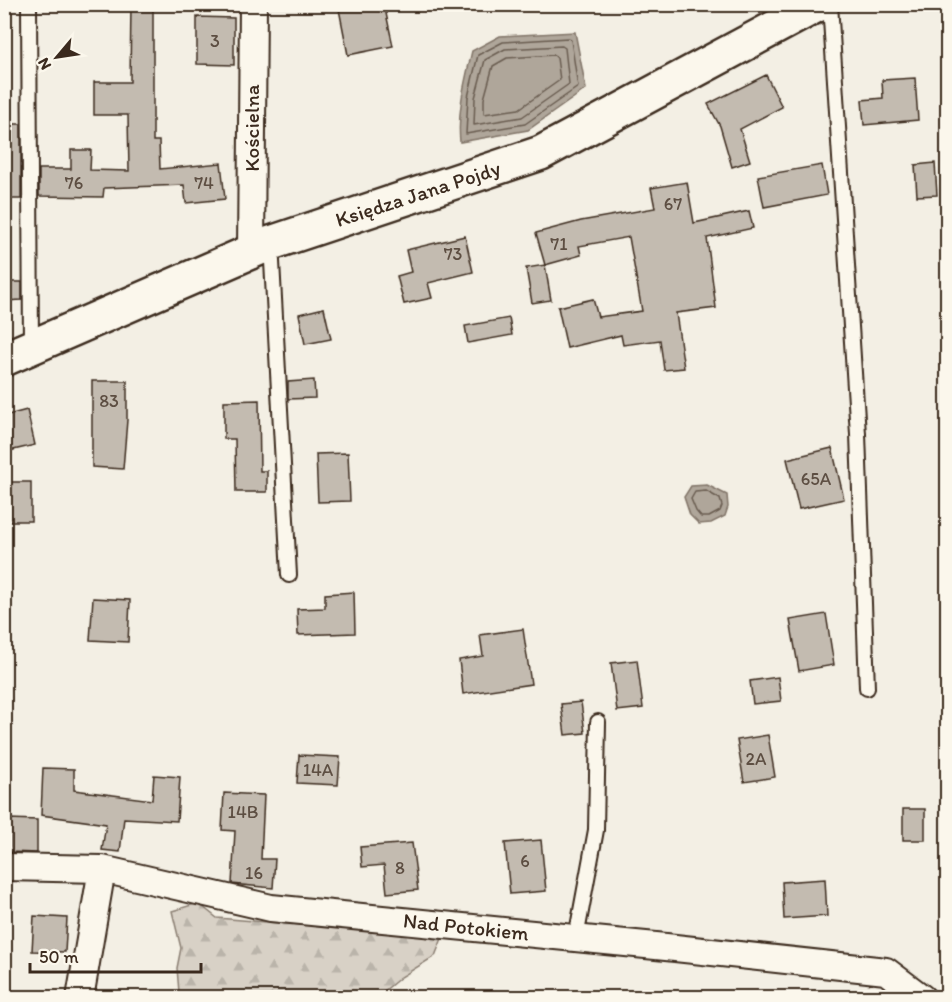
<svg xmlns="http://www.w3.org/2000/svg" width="952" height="1002" viewBox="0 0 952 1002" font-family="Itim,sans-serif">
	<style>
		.forest { fill: url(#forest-firs); stroke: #8a7e72; stroke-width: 1.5 }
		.water { fill: #afa69a; stroke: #817468; stroke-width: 1.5 }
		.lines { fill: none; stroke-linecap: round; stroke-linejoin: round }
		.shore { stroke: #695c50; stroke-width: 1.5 }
		.building { fill: #c3bbb0; stroke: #3b2a1e; stroke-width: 1.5 }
		.lane-casing { stroke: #3b2a1e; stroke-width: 18 }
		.street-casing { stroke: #3b2a1e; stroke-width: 30 }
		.secondary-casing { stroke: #3b2a1e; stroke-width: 38 }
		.lane { stroke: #fbf7ec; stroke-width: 14 }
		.street { stroke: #fbf7ec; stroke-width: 26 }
		.secondary { stroke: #fbf7ec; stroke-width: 33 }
		.labels { text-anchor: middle; stroke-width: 4.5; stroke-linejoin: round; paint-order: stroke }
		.number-label { font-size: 18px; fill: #5d4e42 }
		.street-label { font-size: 21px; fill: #3b2a1e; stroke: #fbf7ec }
	</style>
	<defs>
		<pattern id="forest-firs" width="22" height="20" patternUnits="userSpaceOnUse" patternTransform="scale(1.5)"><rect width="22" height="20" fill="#d8d1c6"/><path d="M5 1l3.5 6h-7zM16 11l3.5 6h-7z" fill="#bab4aa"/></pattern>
	</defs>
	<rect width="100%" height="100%" fill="#f3efe4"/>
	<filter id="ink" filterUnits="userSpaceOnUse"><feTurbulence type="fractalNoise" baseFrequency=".0167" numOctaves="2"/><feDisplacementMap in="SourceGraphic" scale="12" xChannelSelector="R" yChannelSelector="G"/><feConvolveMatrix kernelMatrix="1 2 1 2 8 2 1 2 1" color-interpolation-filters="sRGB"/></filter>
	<g filter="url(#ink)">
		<path class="forest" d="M198 903 217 918 443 936 435 956 401 977 377 997H176L179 992 177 968 181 948 172 911Z"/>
		<path class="water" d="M575 32 586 89 528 130 460 142C457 111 465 81 472 51L500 36Z
			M707 485 727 495 728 507 725 516 711 523 699 524 690 515 684 497 691 486Z"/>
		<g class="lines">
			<path class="shore" d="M568 38 571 40 578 87 525 124 466 134 468 97 478 55 503 42Z
				M562 46 565 48 569 84 522 117 474 125 475 98 485 60 505 49Z
				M554 55 557 58 560 80 519 109 484 114V99L493 66 507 58Z
				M695 492 706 491 720 499 722 506 720 511 709 517H701L696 511 691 499Z"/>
		</g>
		<path class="building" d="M131 4H153V141H159L160 169 221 163 225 199 186 203 184 185 104 188 103 197 39 196V169H71V150H91L90 170 129 171 128 115H94V82H130Z
			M338 4H384L393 46 348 55Z
			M197 17 234 18V65L197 64Z
			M766 75 782 107 740 129 750 161 732 167 720 126 708 104Z
			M915 78 918 120 864 125 862 100 883 98 882 80Z
			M4 124H21V199H7Z
			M935 163 937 195 917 196 915 165Z
			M822 165 827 195 764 207 758 176Z
			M687 182 694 223 749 211 753 228 707 238 716 308 676 313 684 368 664 370 660 340 623 345 621 335 567 348 558 307 593 299 598 317 642 311 629 237 579 246 581 255 545 265 536 233 581 221 655 208 651 188Z
			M465 236 473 272 428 283 432 298 404 304 397 276 411 272 406 250Z
			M545 265 551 300 532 303 526 268Z
			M4 282H22V300L4 301Z
			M324 308 331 339 305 344 299 314Z
			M509 318 512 335 468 343 465 326Z
			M314 380 315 398 288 399V382Z
			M92 381H127V420L123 469 92 467Z
			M259 400 260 471H267V492H236L235 439H224V401Z
			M27 410 35 445 9 451 4 433V416Z
			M832 448 844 499 799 509 787 459Z
			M348 453 350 501 318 502 316 454Z
			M4 482H31V521H4Z
			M354 592 355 633 298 635 297 609 325 608V594Z
			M93 598 130 600 128 642 90 640Z
			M826 614 834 665 799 671 790 620Z
			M523 629 531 684 463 694 459 660 483 656 480 635Z
			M637 660 643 708 617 711 611 663Z
			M778 677 781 701 753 704 750 681Z
			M581 702 585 733 565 735 561 704Z
			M768 735 775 777 744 782 737 740Z
			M299 755 340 757 338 785 297 783Z
			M43 768 74 769V790L152 800 154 775 180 777 177 821 124 818 120 852 102 850 106 824 41 815Z
			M224 793 264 795 261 859H275L273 888 232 884 235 831 222 830Z
			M903 809H925V840H903Z
			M9 819 37 820V853L9 852Z
			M541 840 546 891 510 894 505 843Z
			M412 843 418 890 387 893 384 865 362 867 360 847Z
			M825 879 827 916 784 919 782 882Z
			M34 916 67 918 65 952 32 951Z"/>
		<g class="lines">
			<defs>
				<path id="lane" d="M29 4 31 347
					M830 4 858 434 867 688
					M271 243 289 575
					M576 938 596 830 598 722"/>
				<path id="street" d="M251 251 253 4
					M4 867 102 869 271 908 666 947 886 971 922 998
					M80 998 102 869"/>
				<path id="secondary" d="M4 359 271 243 541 153 819 4"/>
			</defs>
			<use href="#lane" class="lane-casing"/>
			<use href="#street" class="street-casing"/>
			<use href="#secondary" class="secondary-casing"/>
			<use href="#lane" class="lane"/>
			<use href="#street" class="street"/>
			<use href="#secondary" class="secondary"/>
		</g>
	</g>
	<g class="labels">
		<g class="number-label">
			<text x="215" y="47">3</text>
			<text x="74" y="189">76</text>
			<text x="204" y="189">74</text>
			<text x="673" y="210">67</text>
			<text x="559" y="250">71</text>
			<text x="453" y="260">73</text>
			<text x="109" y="407">83</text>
			<text x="816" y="485">65A</text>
			<text x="756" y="765">2A</text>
			<text x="318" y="776">14A</text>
			<text x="243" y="818">14B</text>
			<text x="525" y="867">6</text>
			<text x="400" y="874">8</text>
			<text x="254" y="879">16</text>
		</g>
		<g class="street-label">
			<text transform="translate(252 128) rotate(-90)" y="7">Kościelna</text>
			<text transform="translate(418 194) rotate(-18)" y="7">Księdza Jana Pojdy</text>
			<text transform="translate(466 927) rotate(6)" y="7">Nad Potokiem</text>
		</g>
	</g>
	<rect width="952" height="1002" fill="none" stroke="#fbf7ec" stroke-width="24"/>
	<rect x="12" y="12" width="928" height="978" fill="none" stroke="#3b2a1e" stroke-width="2" filter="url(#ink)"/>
	<g transform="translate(57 57) rotate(241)" stroke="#fbf7ec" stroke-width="4.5" paint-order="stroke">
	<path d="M0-4.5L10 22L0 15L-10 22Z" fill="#3b2a1e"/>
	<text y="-9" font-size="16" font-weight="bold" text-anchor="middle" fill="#3b2a1e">N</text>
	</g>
	<path d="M30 963v9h171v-9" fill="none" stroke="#3b2a1e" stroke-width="3"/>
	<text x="39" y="963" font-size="18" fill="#3b2a1e" stroke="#fbf7ec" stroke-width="4.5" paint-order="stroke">50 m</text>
</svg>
